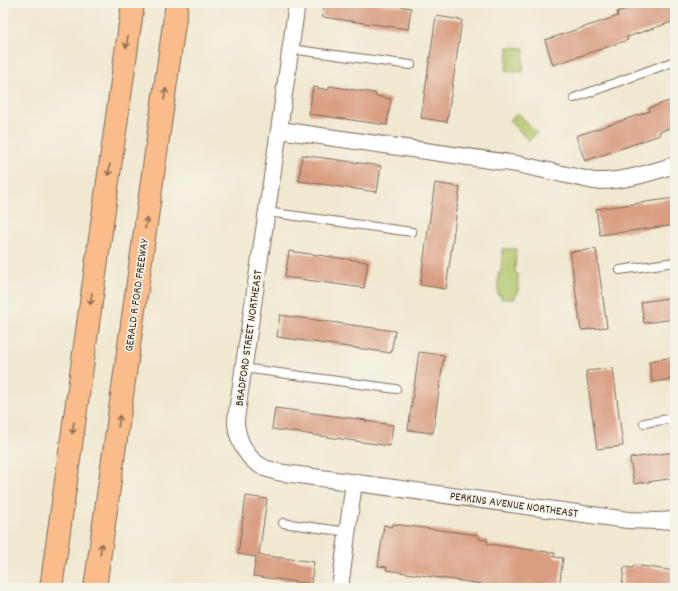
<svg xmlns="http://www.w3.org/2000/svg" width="678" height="591" viewBox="0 0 678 591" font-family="Dekko,sans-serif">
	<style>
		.green { fill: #afc469; stroke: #757744 }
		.building { fill: #d99d81 }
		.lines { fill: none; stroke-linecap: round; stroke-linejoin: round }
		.lane-casing { stroke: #7a6c5c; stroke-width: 10 }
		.street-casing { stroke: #7a6c5c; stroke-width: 18 }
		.highway-casing { stroke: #7a6c5c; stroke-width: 24 }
		.lane { stroke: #fff; stroke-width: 8 }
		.street { stroke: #fff; stroke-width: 16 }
		.highway { stroke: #f9bc8a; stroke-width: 22 }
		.oneway { stroke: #906c4f }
		.labels { text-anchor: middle; stroke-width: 3.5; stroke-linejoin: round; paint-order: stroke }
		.street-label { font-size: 12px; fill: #3b2a1e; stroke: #f7f3e8 }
	</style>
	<rect width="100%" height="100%" fill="#f7f3e8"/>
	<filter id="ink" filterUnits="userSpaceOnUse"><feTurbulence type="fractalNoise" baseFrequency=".025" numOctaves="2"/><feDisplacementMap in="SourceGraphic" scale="8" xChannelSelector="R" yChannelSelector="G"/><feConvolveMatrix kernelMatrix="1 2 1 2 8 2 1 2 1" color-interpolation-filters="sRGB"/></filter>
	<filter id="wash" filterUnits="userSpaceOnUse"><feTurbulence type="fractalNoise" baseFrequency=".012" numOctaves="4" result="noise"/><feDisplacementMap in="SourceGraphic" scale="16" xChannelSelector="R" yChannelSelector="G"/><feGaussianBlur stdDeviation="0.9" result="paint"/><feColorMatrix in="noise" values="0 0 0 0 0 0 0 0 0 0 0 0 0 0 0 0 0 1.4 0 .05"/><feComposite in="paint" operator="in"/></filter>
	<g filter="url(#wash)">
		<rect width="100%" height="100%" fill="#f0e8d0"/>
		<path class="green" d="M508 47 524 48 523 72 506 71Z
			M518 113 537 133 529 141 509 121Z
			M502 249H516L515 273 518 274V294H516L515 299H501V295H498V273H501Z"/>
		<g id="blocks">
			<path class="building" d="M324 3H377L411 8 408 29 322 17Z
				M646 3H675V21L627 37 628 40 553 65 545 40 618 16 617 12Z
				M436 16 462 20 447 122 421 118Z
				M329 86 375 93V96L391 99 387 125 309 114 313 87 329 90Z
				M675 99V126L659 132 660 135 585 161 576 136 650 111 649 108Z
				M302 155 381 166 377 192 299 181Z
				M435 183 460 187 446 289 420 285Z
				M675 198V225L600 235 596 209Z
				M596 249 607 327 581 330 570 252Z
				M289 251 368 262 364 288 285 277Z
				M675 297V319L644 323 641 302Z
				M280 315 395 331 391 353 277 337Z
				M419 352 444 355 433 433 408 430Z
				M675 357V379L652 382 649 361Z
				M613 368 623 446 597 449 586 371Z
				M275 408 366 420 365 421 393 425 390 446 272 429Z
				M675 452V478L634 484 630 458Z
				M246 496 267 499 259 555 314 562 311 584 253 576 256 557 238 554Z
				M393 524 479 535V539L487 540 488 544 555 553 554 557 563 558 559 588H481L482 584 386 570 387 567 378 566 384 525 392 527Z
				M634 565 675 571V588H622L624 567 633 568Z"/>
		</g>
	</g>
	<g filter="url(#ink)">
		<use href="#blocks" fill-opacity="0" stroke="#7a6c5c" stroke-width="1"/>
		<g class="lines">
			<defs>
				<path id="lane" d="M290 49 411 65
					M574 98 675 61
					M267 212 412 232
					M620 270 675 262
					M243 368 396 389
					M644 423 675 418
					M283 523 348 532"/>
				<path id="street" d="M297 3 279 130 238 405C237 411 236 418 236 424 238 442 248 461 265 468 269 470 273 470 277 472L628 520 657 521 675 520
					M279 130 517 164 594 181C623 182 648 173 675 165
					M340 588 354 482"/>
				<path id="highway" d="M51 588 133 3
					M95 588 177 3"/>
			</defs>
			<use href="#lane" class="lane-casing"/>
			<use href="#street" class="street-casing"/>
			<use href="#highway" class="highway-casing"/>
			<use href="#lane" class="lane"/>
			<use href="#street" class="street"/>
			<use href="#highway" class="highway"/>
		</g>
		<defs><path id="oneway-shaft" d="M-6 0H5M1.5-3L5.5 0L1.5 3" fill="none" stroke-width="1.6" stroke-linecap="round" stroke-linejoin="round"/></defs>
		<g class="oneway">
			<use href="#oneway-shaft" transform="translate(127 42) rotate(98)"/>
			<use href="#oneway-shaft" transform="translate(165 94) rotate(-82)"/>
			<use href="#oneway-shaft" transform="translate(109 170) rotate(98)"/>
			<use href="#oneway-shaft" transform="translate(146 223) rotate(-82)"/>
			<use href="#oneway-shaft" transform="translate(91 299) rotate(98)"/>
			<use href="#oneway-shaft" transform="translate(119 421) rotate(-82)"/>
			<use href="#oneway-shaft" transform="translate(73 428) rotate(98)"/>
			<use href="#oneway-shaft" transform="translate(101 549) rotate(-82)"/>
		</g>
	</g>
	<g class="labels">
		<g class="street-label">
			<text transform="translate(136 295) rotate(-82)" y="4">GERALD R FORD FREEWAY</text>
			<text transform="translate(248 338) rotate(-82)" y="4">BRADFORD STREET NORTHEAST</text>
			<text transform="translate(514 504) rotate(8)" y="4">PERKINS AVENUE NORTHEAST</text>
		</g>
	</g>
	<rect width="678" height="591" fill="none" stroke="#f7f3e8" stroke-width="16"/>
</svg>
